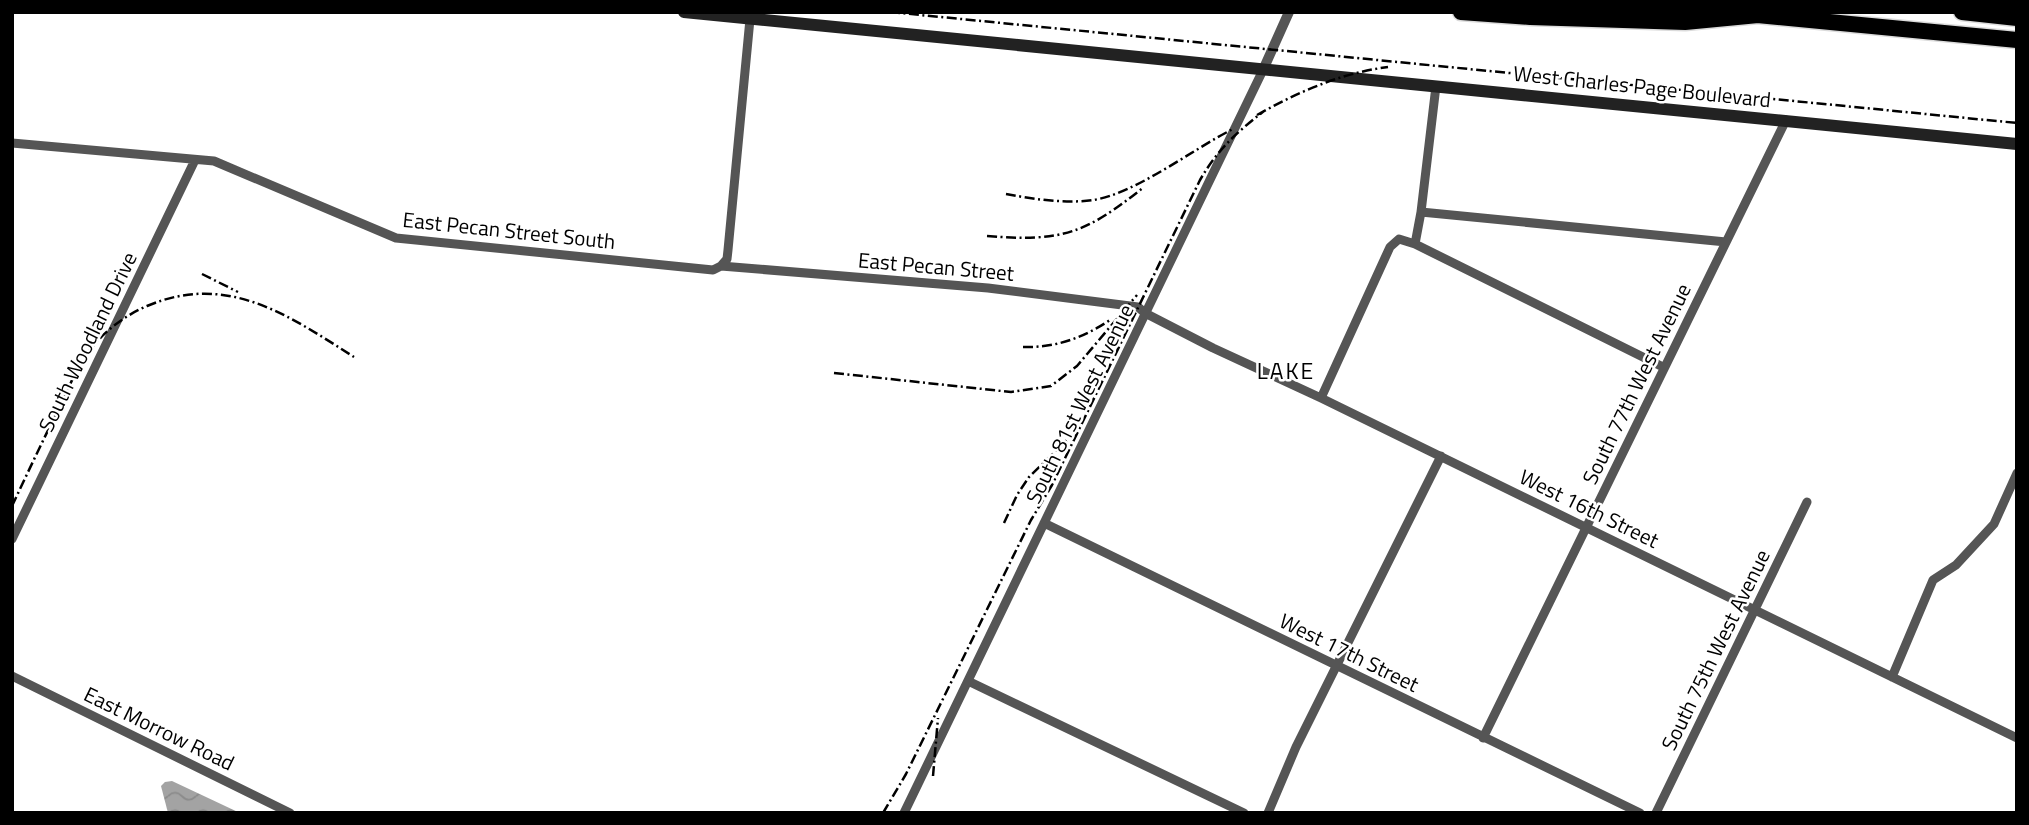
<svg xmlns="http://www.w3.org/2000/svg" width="2029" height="825" viewBox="0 0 2029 825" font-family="'Titillium Web',sans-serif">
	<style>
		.water { fill: url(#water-waves) }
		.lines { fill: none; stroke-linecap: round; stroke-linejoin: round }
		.motorway-casing { stroke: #dbdbdb; stroke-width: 19 }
		.minor { stroke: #555; stroke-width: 9 }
		.tertiary { stroke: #555; stroke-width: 10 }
		.secondary { stroke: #222; stroke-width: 12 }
		.motorway { stroke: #000; stroke-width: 16 }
		.rail { stroke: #000; stroke-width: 2.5; stroke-dasharray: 10 3.5 2 3.5; stroke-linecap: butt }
		.labels { text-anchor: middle; stroke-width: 5; stroke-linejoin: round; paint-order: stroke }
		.street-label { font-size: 21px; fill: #000; stroke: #fff }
		.neighbourhood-label { font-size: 23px; letter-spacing: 2px; fill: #000; stroke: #fff }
	</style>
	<defs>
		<pattern id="water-waves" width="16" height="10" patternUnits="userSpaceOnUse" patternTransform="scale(1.75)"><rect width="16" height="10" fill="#a3a3a3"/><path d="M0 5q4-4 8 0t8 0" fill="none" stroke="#8b8b8b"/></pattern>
	</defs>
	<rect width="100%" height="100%" fill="#fff"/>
	<path class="water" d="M172 781 240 813H168L161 786 165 782Z"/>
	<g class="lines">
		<defs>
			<path id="motorway" d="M1461 12 1530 17 1685 22 1758 15
				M1962 12 2017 18
				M1747 14 2017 40"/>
		</defs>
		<use href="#motorway" class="motorway-casing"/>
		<path class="minor" d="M12 143 214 161 396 238 713 270 721 266
			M1421 212 1726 242
			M1415 244 1421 212 1436 86
			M721 266 988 288 1138 307 1145 313 1213 348 1321 398 2017 738
			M721 266 727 259 728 250 750 19
			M1321 398 1390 247 1399 239 1415 244 1663 367
			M1044 523 1640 813
			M12 539 195 160
			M12 676 290 813
			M1892 677 1933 580 1956 565 1994 524 2017 473
			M968 681 1244 813
			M1483 738 1786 120
			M904 813 1263 70
			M1268 813 1296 747 1441 456
			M1656 813 1807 502"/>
		<path class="tertiary" d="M1263 70 1289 12"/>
		<path class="secondary" d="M684 12 2017 144"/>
		<use href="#motorway" class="motorway"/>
		<path class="rail" d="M890 12 2017 123
			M1257 115C1298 92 1341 73 1388 67
			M1006 194C1033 199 1065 204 1093 200 1135 194 1193 149 1233 129
			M987 236C1062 242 1085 234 1144 187
			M202 274 238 292
			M1023 347C1055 348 1083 338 1110 320
			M834 373 1011 392 1051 386 1077 366 1137 295
			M12 506C28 472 44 438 61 404 68 390 74 374 82 361 97 337 121 317 147 306 227 272 288 315 354 357
			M1004 523 1017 495 1029 477 1069 438
			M933 776 938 718
			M883 813 906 774 1031 520 1052 485 1200 180C1218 149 1236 133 1264 111"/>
	</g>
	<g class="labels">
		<g class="street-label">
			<text transform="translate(1642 87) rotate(6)" y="7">West Charles Page Boulevard</text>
			<text transform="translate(509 231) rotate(6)" y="7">East Pecan Street South</text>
			<text transform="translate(936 267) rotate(5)" y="7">East Pecan Street</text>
			<text transform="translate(88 342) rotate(-64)" y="7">South Woodland Drive</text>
			<text transform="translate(1637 384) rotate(-64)" y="7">South 77th West Avenue</text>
			<text transform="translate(1080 404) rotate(-64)" y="7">South 81st West Avenue</text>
			<text transform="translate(1589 509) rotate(26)" y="7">West 16th Street</text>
			<text transform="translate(1716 650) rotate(-64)" y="7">South 75th West Avenue</text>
			<text transform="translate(1349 653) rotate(26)" y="7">West 17th Street</text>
			<text transform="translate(159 729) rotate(26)" y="7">East Morrow Road</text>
		</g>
		<g class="neighbourhood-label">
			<text x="1286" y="379">LAKE</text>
		</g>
	</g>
	<rect width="2029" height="825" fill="none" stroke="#000000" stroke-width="28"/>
</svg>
